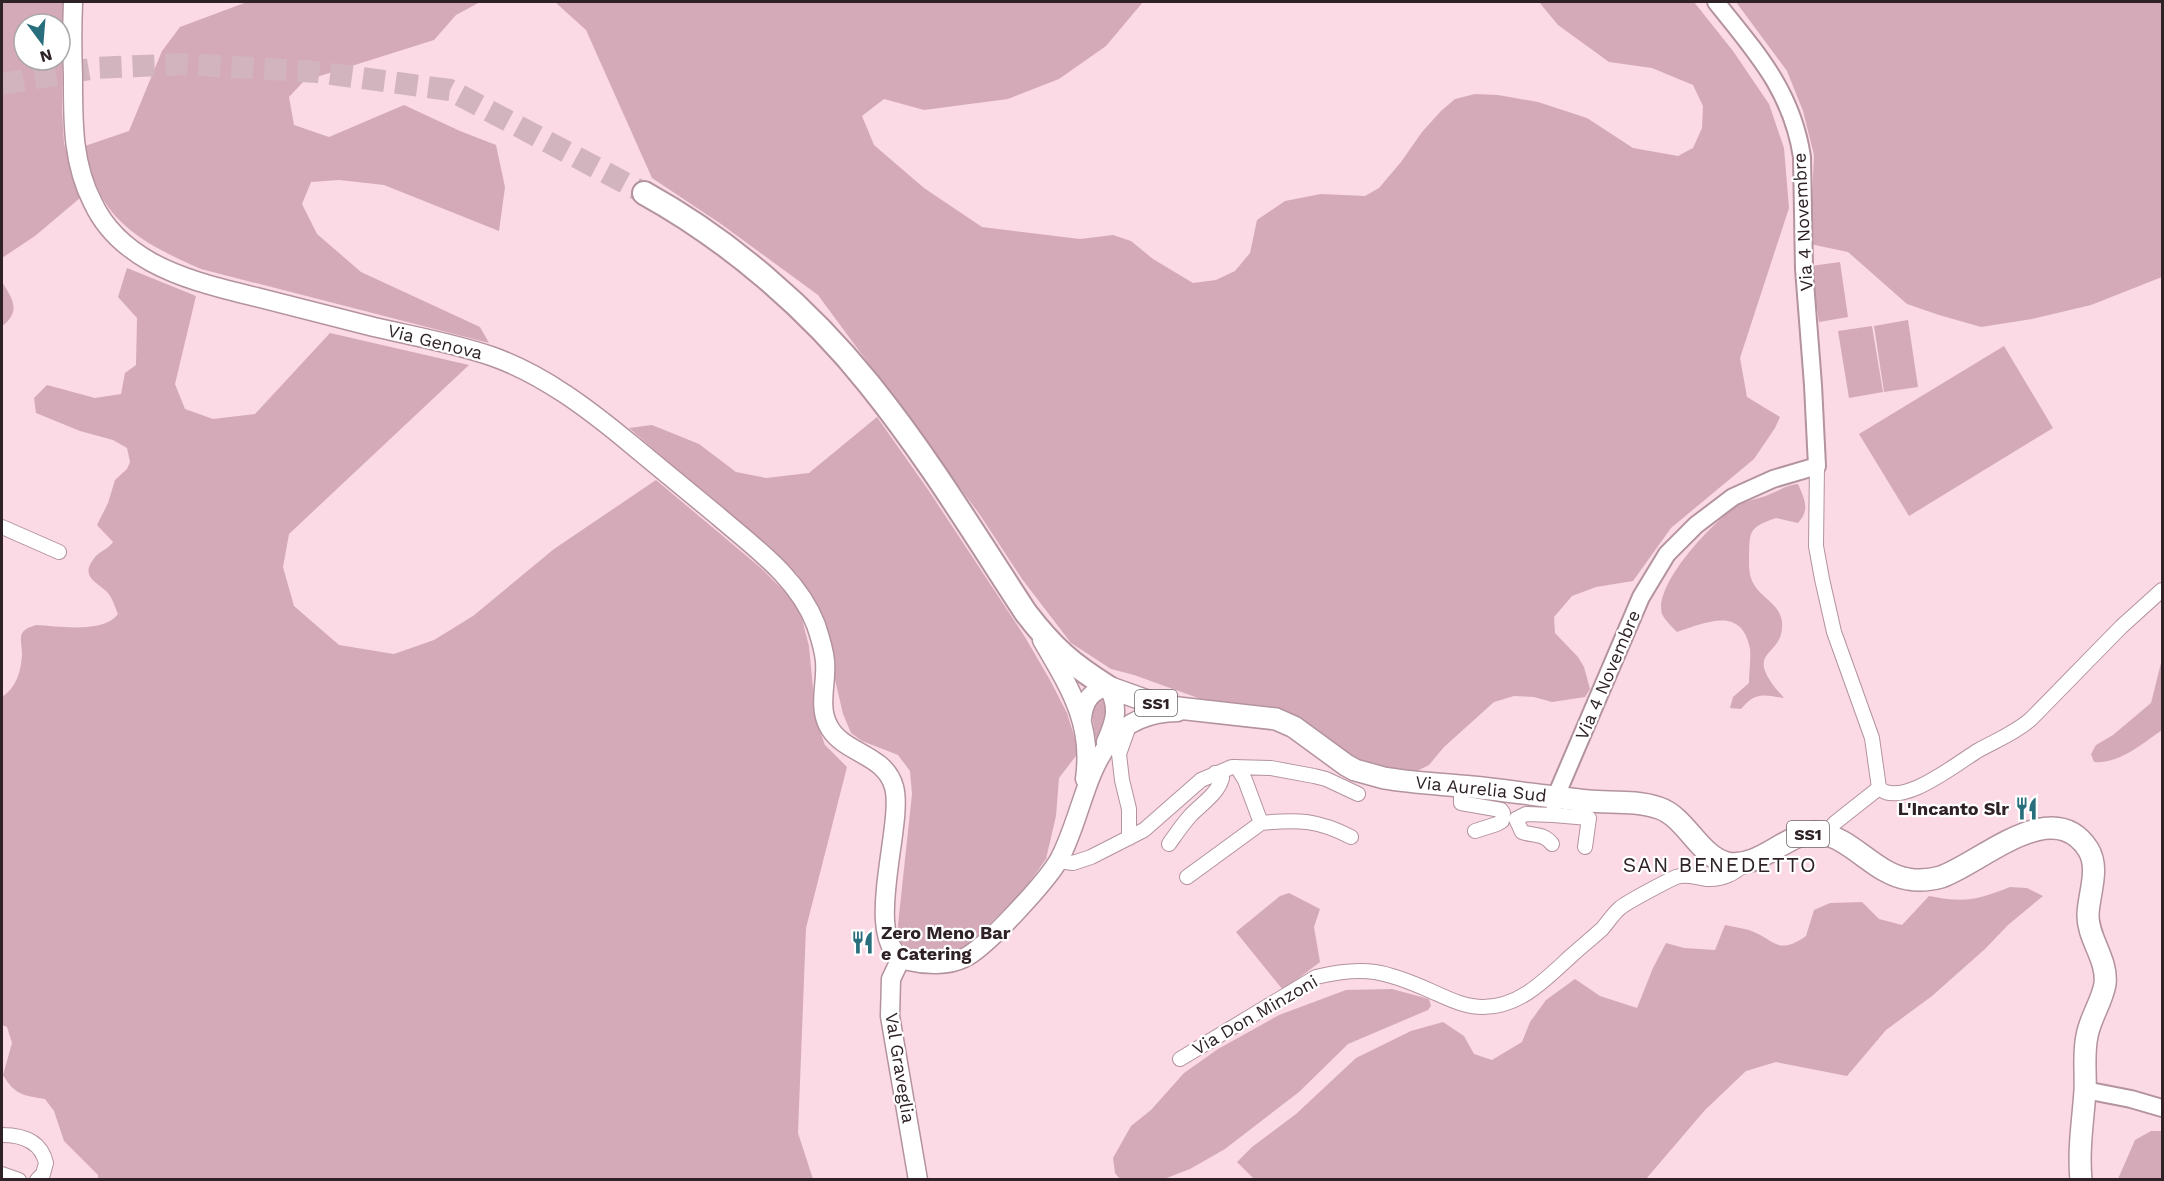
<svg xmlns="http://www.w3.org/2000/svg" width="2164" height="1181" viewBox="0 0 2164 1181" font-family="'Work Sans',sans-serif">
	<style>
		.green { fill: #d4aab9; fill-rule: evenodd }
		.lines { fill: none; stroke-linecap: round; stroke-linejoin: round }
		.trunk-tunnel { stroke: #d2b4bf; stroke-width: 22; stroke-dasharray: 22 11; stroke-linecap: butt }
		.minor-casing { stroke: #b3939e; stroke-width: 16 }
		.tertiary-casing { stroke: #b3939e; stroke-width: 20 }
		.secondary-casing { stroke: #b3939e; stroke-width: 21 }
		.primary-casing { stroke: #b3939e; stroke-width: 24 }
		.trunk-casing { stroke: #b3939e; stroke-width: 26 }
		.minor { stroke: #fff; stroke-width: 14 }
		.tertiary { stroke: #fff; stroke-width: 16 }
		.secondary { stroke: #fff; stroke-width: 18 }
		.primary { stroke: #fff; stroke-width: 21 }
		.trunk { stroke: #fff; stroke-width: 22 }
		.labels { text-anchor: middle; stroke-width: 4.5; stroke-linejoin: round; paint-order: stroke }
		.shield { fill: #fff; stroke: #6d6467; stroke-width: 1.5 }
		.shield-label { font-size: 16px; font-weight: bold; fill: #2e2226 }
		.street-label { font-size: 18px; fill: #2e2226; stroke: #fff }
		.poi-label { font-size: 18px; font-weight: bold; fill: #2e2226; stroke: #fff; text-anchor: end }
		.quarter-label { font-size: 21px; letter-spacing: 1.5px; fill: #2e2226; stroke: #fff }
	</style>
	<rect width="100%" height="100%" fill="#fbd9e5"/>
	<path class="green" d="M2 2H63L62 109 64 143 80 198 35 236 2 258ZM24 24H60V60H24Z
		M247 2H480L456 15 434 40 304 81 289 97 294 125 329 137 404 105 460 131 496 145 505 187 499 231 384 185 339 180 311 182 302 204 317 234 361 272 480 327 489 343 201 269C158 250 112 229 95 182 90 171 88 158 85 146L129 131 162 51 180 27Z
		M555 2H1143L1106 46 1059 79 1008 99 924 110 884 99 862 116 874 145 924 188 982 227 1080 239 1113 235 1131 241 1153 259 1193 283 1216 280 1235 271 1250 253 1257 220 1285 201 1321 194 1365 196 1379 188 1401 162 1422 132 1441 111 1455 99 1475 94 1498 95 1538 102 1587 118 1633 148 1678 156 1693 148 1702 128 1703 106 1693 85 1652 68 1609 62 1558 25 1539 2H1694L1733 51 1769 104 1784 148 1789 208 1740 358 1747 397 1780 417 1775 428 1754 459 1671 528 1633 581 1596 587 1572 596 1554 617 1555 633 1578 657 1584 667 1590 689 1585 697 1552 702 1534 697 1514 696 1494 702 1444 747 1429 765 1411 774 1365 766 1233 707 1198 698 1134 675 1111 669 1071 643 1022 579 980 515 818 295 721 224 652 178 586 30Z
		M1736 2H2162V277L2091 305 2032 319 1981 327 1939 315 1907 304 1848 252 1810 244 1814 155 1803 111 1787 71Z
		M1840 262 1848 317 1819 322 1811 266Z
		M127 268 196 296 175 384 185 409 213 419 255 414 330 333 469 365 289 534 283 567 294 606 339 645 394 654 434 640 473 616 554 549 656 480 761 568 793 600 802 619 809 646 816 720 825 745 847 767 806 928 798 1133 813 1179H98V1175L64 1141 54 1111 45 1099C22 1095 15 1095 3 1075L12 1043 7 1027 2 1025V697C16 688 21 672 22 655 22 639 15 631 36 625 59 626 103 634 118 614 115 607 112 597 107 592 96 581 79 577 95 557 100 551 107 550 113 542L97 525 108 503 115 480 127 469 130 462 127 448 113 440 80 431 36 413 34 398 47 385 95 398 121 394 125 373 136 365 137 318 118 297Z
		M2 282C12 298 22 311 2 326Z
		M1908 320 1918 387 1884 392 1874 326Z
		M1872 326 1883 392 1849 398 1838 331Z
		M2004 346 2053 428 1909 516 1859 434Z
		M877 417 929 491 1025 637 1050 680 1067 713 1079 752 1059 778 1056 816 1046 859 1024 890 970 943 954 952 924 953 910 949 899 942 897 934 912 794 910 771 898 755 862 741 851 733 843 714 833 671 824 619 798 575 629 428 652 425 699 444 736 472 766 478 809 473Z
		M1798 484C1805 500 1810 510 1798 523L1776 518C1747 528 1750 532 1749 559 1749 570 1749 579 1757 589 1766 600 1780 606 1782 622 1785 660 1738 647 1784 698 1763 695 1756 691 1741 709L1730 708 1733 697 1749 683C1749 672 1751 659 1750 649 1742 605 1705 623 1677 632 1672 627 1665 620 1662 614 1653 584 1714 521 1737 506 1747 500 1758 499 1768 495 1779 491 1786 485 1798 484Z
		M2162 659V730C2143 743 2120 764 2094 762L2091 754 2096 745 2113 735 2151 703Z
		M1103 694 1109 699 1101 739 1096 738 1095 735 1091 708Z
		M2010 887 2027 888 2043 896 2008 925 1985 949 1932 996 1886 1030 1847 1076 1776 1062 1746 1071 1705 1110 1646 1179 1255 1180 1237 1162 1252 1147 1296 1114 1356 1058 1411 1031 1443 1022 1464 1036 1474 1054 1492 1060 1522 1042 1530 1022 1546 1000 1575 979 1600 996 1637 1008 1653 968 1666 943 1684 948 1715 950 1725 925C1733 927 1742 928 1749 930 1776 940 1777 956 1806 936L1814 910 1830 903 1862 902 1879 919 1902 925 1929 896C1964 903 1977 900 2010 887Z
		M1289 893 1320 909 1314 927 1320 962 1283 990 1236 932 1280 896Z
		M1392 989 1429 999 1431 1006 1428 1010 1348 1044 1299 1092 1225 1149 1190 1169 1164 1179H1120L1115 1173 1113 1158 1131 1126 1151 1110 1184 1073 1218 1049 1279 1015 1346 990Z
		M2151 1131H2162V1179H2118L2135 1140Z"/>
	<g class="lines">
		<path class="trunk-tunnel" d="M2 84 96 68 185 64 317 72 450 90 644 193"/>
		<defs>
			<path id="minor" d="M1817 466 1816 546 1822 579 1834 632 1872 738 1879 788
				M2 527 59 552
				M1237 767 1245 780 1261 823C1298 819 1318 820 1351 837
				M1461 786V803L1501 810 1503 813 1502 821 1497 824 1475 831
				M1879 788C1902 809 1958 762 1979 750 1997 740 2015 733 2031 719L2121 627 2162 590
				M1554 807 1553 815 1589 818 1585 847
				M1824 834 1836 822 1879 788
				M1129 838V809L1122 780 1119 754 1129 726
				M1169 844C1176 834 1182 825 1190 816 1201 804 1218 794 1222 778L1215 773
				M1552 844C1544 833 1533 836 1522 832L1516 819 1526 814 1553 815
				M1058 861 1073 863 1091 857 1144 830 1201 780 1232 767 1271 768 1314 776 1326 779 1358 794
				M1187 877 1261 823
				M1180 1059 1316 977C1365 965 1386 971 1431 991 1447 998 1464 1007 1483 1007 1520 1007 1546 979 1571 956 1581 947 1592 938 1602 929 1608 922 1613 914 1620 908 1627 902 1667 881 1676 877 1688 873 1696 878 1707 879 1721 880 1735 874 1744 864
				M2 1135C22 1135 41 1141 46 1163L43 1174 37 1180
				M2 1174 19 1180"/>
			<path id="tertiary" d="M1556 796 1641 597 1667 554 1696 525 1733 497 1773 479 1817 466 1813 385 1804 269 1802 157C1792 91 1756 52 1716 2
				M2085 1090 2131 1099 2162 1108"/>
			<path id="secondary" d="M73 2C72 26 72 51 73 76 73 120 72 163 93 203 105 229 126 248 151 262 184 280 220 288 256 297 295 307 334 317 374 327 413 336 453 343 491 356 543 374 590 410 632 445 660 468 689 492 718 516 755 548 798 578 816 625 820 637 824 649 825 661 827 682 818 706 828 725 842 754 885 753 894 787 905 825 858 948 909 961 926 965 948 966 964 958 986 948 1048 880 1060 858 1091 798 1088 713 1178 712
				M1042 640C1069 687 1093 722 1085 779
				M1082 718C1084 701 1091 690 1108 687 1120 707 1115 722 1106 742
				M901 958 891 979 890 1016 918 1180"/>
			<path id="primary" d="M1108 687 1150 702 1178 708 1276 719 1294 727 1346 765 1355 770 1384 778C1413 783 1443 784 1472 787 1511 791 1549 797 1588 801 1611 803 1636 800 1659 808 1686 817 1699 856 1727 863 1760 870 1791 828 1820 833 1853 839 1875 874 1908 879 1919 881 1930 880 1941 877 1981 863 2052 794 2088 849 2100 868 2089 893 2088 914 2087 938 2108 959 2105 984 2102 1002 2090 1018 2087 1036 2083 1054 2086 1073 2085 1091 2083 1121 2078 1149 2081 1180"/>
			<path id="trunk" d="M644 193C729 240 808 308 869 384 927 456 975 535 1026 613 1053 648 1071 664 1108 687"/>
		</defs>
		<use href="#minor" class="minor-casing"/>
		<use href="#tertiary" class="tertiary-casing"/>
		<use href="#secondary" class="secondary-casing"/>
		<use href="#primary" class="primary-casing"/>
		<use href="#trunk" class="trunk-casing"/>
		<use href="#minor" class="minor"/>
		<use href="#tertiary" class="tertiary"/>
		<use href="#secondary" class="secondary"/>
		<use href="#primary" class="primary"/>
		<use href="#trunk" class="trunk"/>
	</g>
	<defs>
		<symbol id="restaurant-bare" viewBox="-9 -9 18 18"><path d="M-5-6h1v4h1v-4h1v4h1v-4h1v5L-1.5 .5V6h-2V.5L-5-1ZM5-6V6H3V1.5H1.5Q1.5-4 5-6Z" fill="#286e7d" stroke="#fff" stroke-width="2.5" paint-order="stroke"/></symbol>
	</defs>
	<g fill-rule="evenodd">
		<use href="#restaurant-bare" x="2010" y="792" width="33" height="33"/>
		<use href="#restaurant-bare" x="846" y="926" width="33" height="33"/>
	</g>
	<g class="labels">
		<g class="shield">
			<rect x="1135" y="690" width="42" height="26" rx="4.5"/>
			<rect x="1787" y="821" width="42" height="26" rx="4.5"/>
		</g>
		<g class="shield-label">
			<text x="1156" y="709">SS1</text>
			<text x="1808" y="840">SS1</text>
		</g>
		<g class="street-label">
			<text transform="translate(1803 222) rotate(-93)" y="6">Via 4 Novembre</text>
			<text transform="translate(435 342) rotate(14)" y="6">Via Genova</text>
			<text transform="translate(1608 675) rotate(-67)" y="6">Via 4 Novembre</text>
			<text transform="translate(1481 789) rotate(6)" y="6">Via Aurelia Sud</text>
			<text transform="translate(1255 1015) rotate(-30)" y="6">Via Don Minzoni</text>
			<text transform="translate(900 1068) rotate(81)" y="6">Val Graveglia</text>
		</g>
		<g class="poi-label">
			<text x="2009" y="815">L'Incanto Slr</text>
			<text x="881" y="939" text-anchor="start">Zero Meno Bar<tspan x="881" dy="21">e Catering</tspan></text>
		</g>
		<g class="quarter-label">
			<text x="1720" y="872">SAN BENEDETTO</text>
		</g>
	</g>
	<rect width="2164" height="1181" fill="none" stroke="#2e2226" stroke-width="6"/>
	<g transform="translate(42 42) rotate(164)"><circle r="28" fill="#ffffff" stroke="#aba7a8" stroke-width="1.5"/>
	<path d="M0-4.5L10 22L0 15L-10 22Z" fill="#286e7d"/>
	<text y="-9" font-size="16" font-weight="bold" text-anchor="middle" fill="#2e2226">N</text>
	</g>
</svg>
